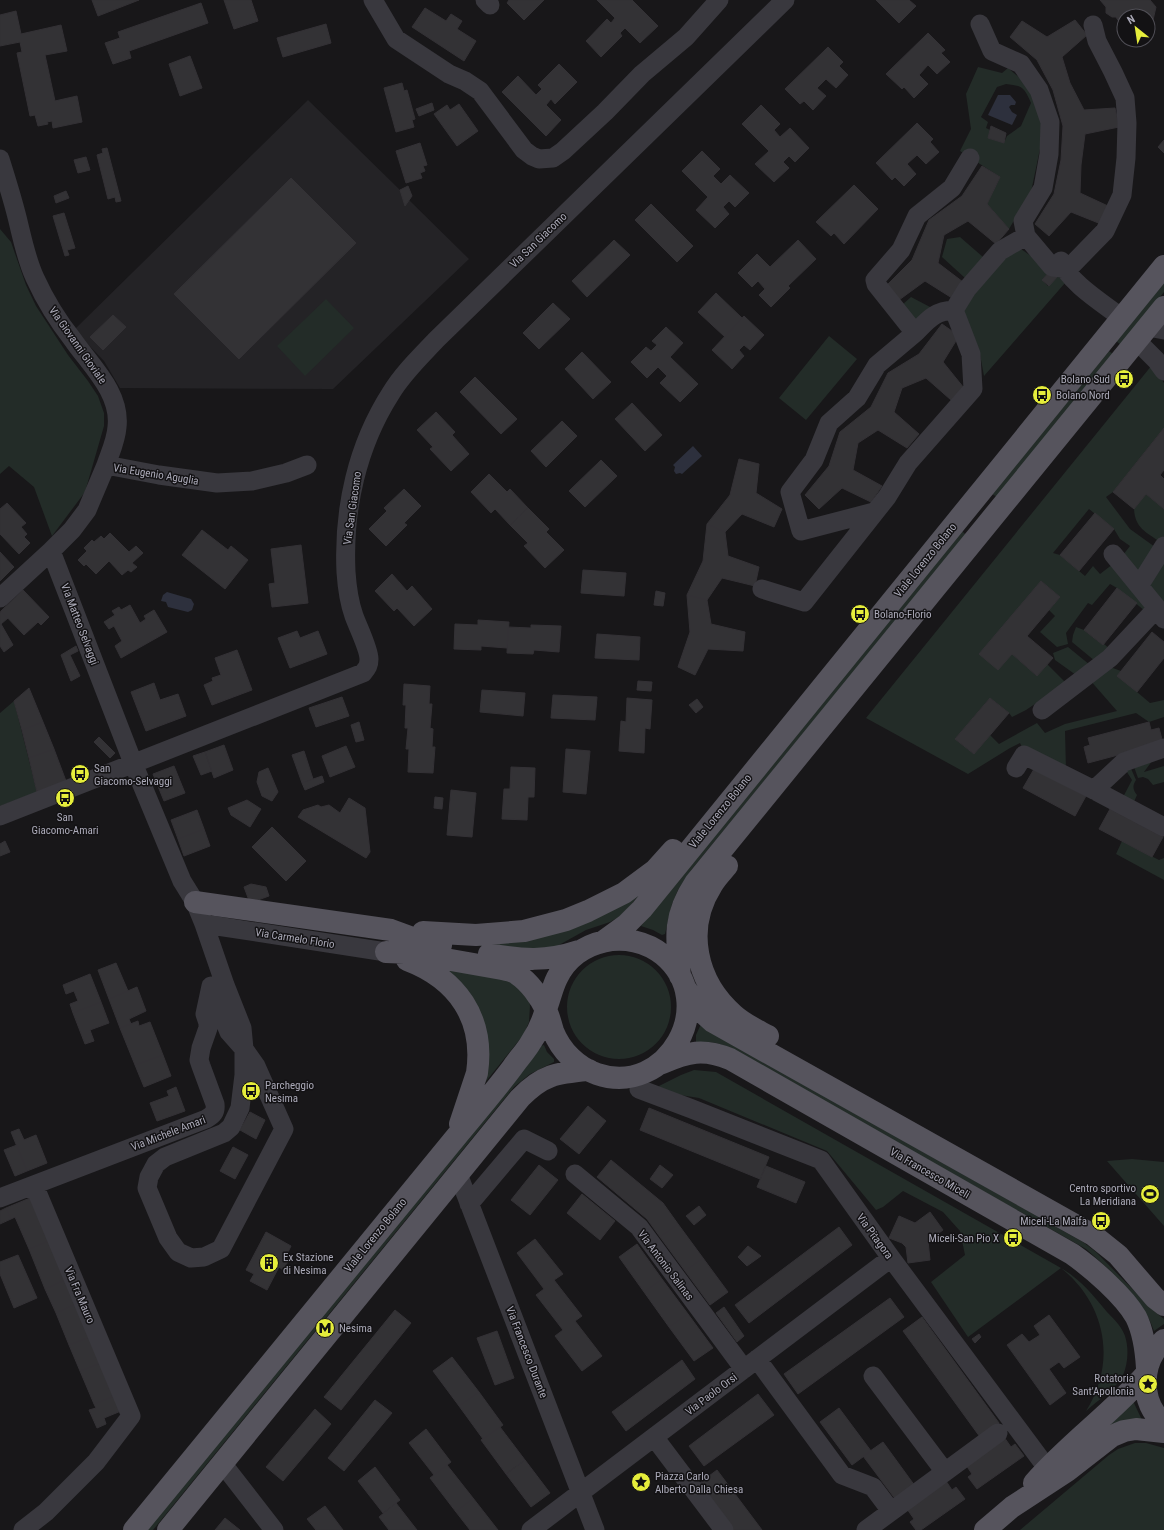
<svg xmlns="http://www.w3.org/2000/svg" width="1164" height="1530" viewBox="0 0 1164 1530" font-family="'Roboto Condensed',sans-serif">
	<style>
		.built { fill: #242326 }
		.green { fill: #232c28; fill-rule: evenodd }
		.water { fill: #2d303d }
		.building { fill: #333235; stroke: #333135 }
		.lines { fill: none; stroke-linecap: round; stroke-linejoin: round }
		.minor { stroke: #39383e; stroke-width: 19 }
		.major { stroke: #56545d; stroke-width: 22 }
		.labels { text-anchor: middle; stroke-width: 3; stroke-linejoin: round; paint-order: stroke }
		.street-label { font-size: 11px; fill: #abaab8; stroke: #131214 }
		.poi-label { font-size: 11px; fill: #abaab8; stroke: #131214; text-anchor: start }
	</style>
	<rect width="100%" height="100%" fill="#181719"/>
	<path class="built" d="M308 100 400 190 405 205 409 200 469 259 333 389 120 388 104 361 74 330Z"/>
	<path class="green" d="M978 67 1002 73 1008 68 1027 84 1043 121 1041 144 1031 192 1009 229 987 204 1000 177 960 151 971 129 966 94ZM1006 84C1023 86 1024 87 1031 103L1021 126 1007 136 1004 143 988 138 990 130 986 128 988 122 981 117 997 87Z
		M0 229 11 242 26 285 36 306 68 355 88 381 98 396 104 413V426L85 492 52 536 34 487 9 466 0 474Z
		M960 237 983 257 965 278 942 257 947 239Z
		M1021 249 1051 270 1042 280 1048 286 1058 276 1065 283 984 376 979 349 962 311 1004 255Z
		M1164 283V292L1121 345 1116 341Z
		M911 297 932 308 916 326 902 305Z
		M326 299 354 328 305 376 277 346Z
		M829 336 857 359 806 420 779 398Z
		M1109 351 1113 354 997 497 992 494Z
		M1152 365 1164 383V428L1113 492 1106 497 1130 529 1155 547 1141 574 1123 555 1130 546 1120 539 1114 529 1089 509 1053 553 1060 555 1085 576 1093 566 1100 574 1113 564 1147 605 1145 611 1117 588 1110 584 1092 605 1088 603 1066 633 1068 644 1057 647 1040 632 1055 616 1049 610 1060 597 1041 581 1012 654 1037 676 1047 664 1066 683 1026 710 1012 717 1009 713 990 698 955 739 974 754 990 735 999 744 1037 723 1045 733 1065 724 1117 711 1089 679 1110 667 1121 671 1137 692 1150 703 1164 700V717L1149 722 1136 713 1065 731 1066 769 1022 747 1020 743 1010 748 968 774 866 718Z
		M1146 494 1164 509V536L1160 542C1146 532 1135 528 1134 509Z
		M962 531 966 535 692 869 678 890 672 904 665 934 662 935 653 930 641 926Z
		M1164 560V607L1149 589 1150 582Z
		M1076 627 1084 630 1103 645 1104 644 1111 650 1095 661 1072 642 1073 635Z
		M1068 647 1090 665 1076 675 1055 660 1053 653Z
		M14 701 37 792 0 806V713Z
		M1155 757 1144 772 1164 766V782L1153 785 1148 779 1143 777 1138 778 1133 764Z
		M1129 764 1136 780C1132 786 1133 790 1137 795L1133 804 1122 799 1132 780 1125 769Z
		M1122 841 1159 860 1164 858V880L1116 854Z
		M641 893 623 914 617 918 610 922 586 930 550 950 520 952 475 945Z
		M567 1007a52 52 0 1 1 104 0a52 52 0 1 1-104 0Z
		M440 969 507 976 529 999 530 1006 529 1022 524 1034 483 1085 485 1065Z
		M701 1024 716 1035 1083 1242 1096 1252 1155 1312 1164 1319V1324L1154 1331C1144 1300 1110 1270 1086 1249L728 1047 716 1043 696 1042V1035Z
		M544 1045 547 1052 554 1059V1062L530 1074 514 1087 153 1530H147L540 1046Z
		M694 1070 716 1072 1061 1268C1080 1279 1093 1295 1107 1312 1114 1319 1122 1327 1125 1336 1129 1348 1128 1364 1123 1375 1115 1390 1098 1400 1086 1411 1117 1362 1106 1304 1061 1268L968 1337 931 1282 965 1255 960 1231 943 1212 903 1191 883 1207 876 1210 827 1151 699 1098 655 1091 660 1089 659 1086 681 1075Z
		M1132 1159 1164 1162V1226L1107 1161Z
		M1133 1401 1142 1420 1102 1433Z
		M1135 1443H1146L1164 1448V1530H1020L1109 1455 1118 1449Z"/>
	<path class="water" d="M998 95H1010L1016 102 1015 105H1011L1009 107 1012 112 1017 115 1012 125 988 115Z
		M693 446 702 456 682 474 680 473 676 474 674 471 675 467 673 465Z
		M167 592 191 599 194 604 192 610 188 612 168 607 166 602 161 601 163 595Z"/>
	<path class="building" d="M92 0H139L98 16Z
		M224 0H251L258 21 234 29Z
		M509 0H544L524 20 507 3Z
		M597 0H632L658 26 640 43 625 28 620 33 622 36 601 57 586 41 607 19 611 23 615 18Z
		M876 0H909L916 6 899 23Z
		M1100 0H1150L1156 7 1153 20 1148 22V16H1124V36L1121 33V25L1116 17H1112L1106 13V7Z
		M201 3 208 23 129 51 131 58 113 64 105 43 120 38 118 32Z
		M425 8 446 21 451 14 462 21 457 29 476 41 464 61 412 27Z
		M16 11 21 34 61 25 67 51 45 55 55 101 77 96 82 122 53 128 52 121 47 122 48 124 38 126 35 115 30 116 17 53 22 52 20 42 0 46V15Z
		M1075 20 1087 35 1062 57 1070 83 1084 110 1115 108 1119 127 1085 134 1081 165 1080 193 1108 206 1101 224 1071 212 1049 236 1035 224 1054 194 1061 160 1063 126 1053 90 1037 60 1010 37 1022 21 1047 37Z
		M326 24 331 43 283 57 277 38Z
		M928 33 945 50 941 53 950 62 937 74 928 65 919 75 928 84 914 98 904 87 902 89 886 74Z
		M828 47 843 62 839 66 848 75 836 88 826 79 817 88 826 96 813 110 804 101 800 104 785 89Z
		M190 56 202 88 180 96 169 64Z
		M559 64 577 82 555 104 551 99 546 105 561 120 546 136 502 92 518 76 536 95 542 89 538 85Z
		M402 83 404 91 407 90 415 119 412 120 414 127 396 132 384 88Z
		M432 103 434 110 419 116 416 109Z
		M459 104 478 131 457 146 434 114 447 105 450 110Z
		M761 105 780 124 774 130 780 137 790 128 809 148 795 162 789 156 783 162 789 168 774 182 755 164 769 151 742 124Z
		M917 123 933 139 930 142 939 152 926 164 917 155 907 164 916 174 904 186 895 177 892 180 876 163Z
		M991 126 1006 133 1004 143 988 138Z
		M1164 140V153L1158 147Z
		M420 143 427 165 423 166 425 171 420 173 422 178 406 183 396 151Z
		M107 148 121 201 116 202 115 197 108 199 97 155 103 153 102 149Z
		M702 151 720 169 713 176 721 184 730 175 749 193 735 207 729 201 723 207 729 214 715 228 696 210 708 197 682 171Z
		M86 157 90 170 78 173 74 160Z
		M982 166 1000 177 987 204 1009 229 996 244 968 221 944 235 938 263 963 282 952 298 925 281 899 300 887 285 912 260 929 220 962 196Z
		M291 178 356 243 239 359 174 294Z
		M854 185 878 209 844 244 834 233 831 236 816 222Z
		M408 186 412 196 405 206 400 190Z
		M66 191 69 198 56 203 54 196Z
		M651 204 693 246 677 262 635 220Z
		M64 213 75 248 67 250 69 255 65 256 53 216Z
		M614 240 630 255 587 297 572 281Z
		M798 240 816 259 788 286 790 288 771 307 759 295 765 289 758 281 752 287 738 273 757 254 770 267Z
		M1051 270 1058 276 1049 286 1042 280Z
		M716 293 742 318 725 337 698 312Z
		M553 303 570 319 539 349 523 333Z
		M113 315 126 327 103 350 90 337Z
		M744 316 764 335 750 350 744 345 739 350 744 356 732 369 712 350Z
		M942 324 959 336 943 362 964 388 951 400 926 378 902 388 894 412 919 434 907 448 878 430 858 443 853 470 882 486 871 502 842 488 819 509 805 495 829 466 840 432 871 407 888 373 919 354Z
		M666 327 683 343 670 357 698 384 680 402 660 383 667 376 658 367 647 378 631 362 646 347 651 351 657 345 652 341Z
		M582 352 611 382 593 399 565 369Z
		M475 377 517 419 501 434 460 392Z
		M632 403 662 435 645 451 615 419Z
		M436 412 455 432 452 435 469 454 451 471 430 449 433 447 417 430Z
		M562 421 577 436 546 467 531 451Z
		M1164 428V470L1160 475 1164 479V509L1146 494 1134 509 1113 492Z
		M739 459 759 464 756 493 782 509 774 527 742 514 725 532 707 524 730 495Z
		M601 460 617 476 585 507 569 491Z
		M489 474 507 492 510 489 528 508 510 525 495 509 491 513 471 492Z
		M404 489 421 506 404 523 407 525 386 546 369 529 387 511 384 508Z
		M7 503 26 523 21 527 27 534 24 537 30 543 19 554 0 534V509Z
		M528 508 549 529 546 532 564 550 545 568 524 546 528 543 510 525Z
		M1095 513 1114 529 1079 571 1060 555Z
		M707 524 725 532 728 556 759 567 755 586 722 578 707 600 687 595 703 561Z
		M202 530 228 550 231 546 248 560 225 589 182 555Z
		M110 533 129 552 136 546 143 553 132 563 137 567 131 572 128 570 122 575 109 561 96 574 86 564 84 566 78 560 87 551 84 548 92 540 94 542 101 536 104 539Z
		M301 545 308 603 272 607 269 584 275 583 271 549Z
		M0 552 14 567 0 581Z
		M583 570 626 573 624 596 581 593Z
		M392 574 407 591 412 586 432 609 414 626 397 608 394 611 375 591Z
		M1041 581 1060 597 1027 636 1053 658 1037 676 1012 654 998 670 979 654Z
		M1117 588 1137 603 1103 645 1084 630Z
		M23 590 49 617 41 625 38 622 24 635 1 611Z
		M656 591 665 593 663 606 654 605Z
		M687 595 707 600 711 624 745 632 743 651 708 649 695 675 678 667 690 632Z
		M130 605 140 623 146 619 144 616 154 610 167 632 121 658 115 646 122 641 114 626 109 629 104 622 115 615 112 611 119 607 121 610Z
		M1 611 8 618 1 624 13 645 4 652 0 646V613Z
		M478 620 509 622 507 648 481 646V650L454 649 455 624 478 625Z
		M531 625 561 626 559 652 534 650 533 654 507 653 508 627 531 628Z
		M297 631 300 638 318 631 327 654 290 668 278 638Z
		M1152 632 1164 642V658L1137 692 1117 676Z
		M597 634 640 637 639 660 595 658Z
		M76 646 78 651 70 655 80 676 71 681 61 655Z
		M237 650 252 690 212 705 204 685 213 681 212 678 221 675 215 658Z
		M638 681 652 682 651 691 637 690Z
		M154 683 160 700 178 694 186 716 146 731 131 692Z
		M404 684 430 686 429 704H432L430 728 433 729 432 747H435L433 773 408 772 409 749H406L408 728H405L406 705H403Z
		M29 688 43 722 22 730 14 701Z
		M482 690 525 693 523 716 480 712Z
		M553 695 597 697 595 720 551 718Z
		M342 697 349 716 316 727 309 708Z
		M627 698 652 700 650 729 645 728 644 753 619 751 621 721 626 722Z
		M990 698 1009 713 974 754 955 739Z
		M697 699 703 707 696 713 689 705Z
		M43 722 54 749 29 758 22 730Z
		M359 722 364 740 356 742 351 725Z
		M1149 722 1151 730 1159 728 1163 743 1088 763 1084 747 1090 745 1088 738Z
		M99 737 115 753 110 758 94 742Z
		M224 745 233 770 214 778 205 752Z
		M346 746 355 767 330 777 322 756Z
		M54 749 66 781 37 792 29 758Z
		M566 749 590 751 586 794 563 792Z
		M304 751 313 779 302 783 292 755Z
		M205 752 212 771 201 775 193 756Z
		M174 766 185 793 164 801 153 774Z
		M511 767 535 768 534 797H528L527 820 502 819 504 789H510Z
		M268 768 278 792 272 801 262 796 257 782 259 772Z
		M1034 769 1086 796 1075 816 1023 788Z
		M322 776 324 782 305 790 302 783Z
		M451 790 476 793 472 837 447 835Z
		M435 797 443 798 442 809 434 808Z
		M349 798 365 808 370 852 366 858 298 817 303 810 318 805 321 807 329 805 340 813Z
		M247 800 261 809 250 827 231 815 228 808Z
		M1110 809 1163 837 1152 857 1099 829Z
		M197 810 204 829 178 839 171 820Z
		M272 827 306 861 286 881 252 847Z
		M204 829 210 846 184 856 178 839Z
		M5 841 10 852 0 856V844Z
		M251 884 266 887 269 896 250 903 244 887Z
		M116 963 128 991 109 999 98 970Z
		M90 974 101 1002 73 1013 70 1004 78 1001 74 991 66 994 63 985Z
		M137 987 146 1011 129 1019 131 1024 120 1028 109 999Z
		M101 1002 109 1023 90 1030 94 1041 85 1044 73 1013Z
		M138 1021 139 1026 150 1022 163 1055 135 1065 120 1028Z
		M163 1055 171 1076 144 1087 135 1065Z
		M176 1087 185 1111 157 1121 150 1103 169 1096 167 1091Z
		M588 1106 606 1121 579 1154 560 1139Z
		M649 1108 769 1157 760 1179 640 1130Z
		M250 1112 265 1120 256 1139 240 1130Z
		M19 1129 24 1140 36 1135 47 1163 27 1171 11 1132Z
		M17 1145 27 1171 15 1176 4 1150Z
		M233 1147 248 1155 235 1179 220 1171Z
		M611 1160 663 1203 678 1224 660 1237 647 1219 597 1177Z
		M539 1165 558 1180 530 1215 511 1200Z
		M660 1165 673 1175 662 1188 650 1179Z
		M766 1166 805 1182 796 1203 757 1187Z
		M582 1194 615 1221 600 1240 567 1213Z
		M30 1198 49 1241 29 1249 15 1217 11 1219 6 1208Z
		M699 1206 706 1215 694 1225 686 1216Z
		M6 1208 11 1219 0 1224V1211Z
		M930 1212 943 1230 928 1241 930 1260 908 1263 906 1247 902 1243 889 1238 899 1216 915 1223Z
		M678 1224 703 1258 685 1271 660 1237Z
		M839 1227 852 1245 749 1323 735 1305Z
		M266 1232 291 1246 286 1256 290 1258 283 1270 279 1267 267 1290 250 1281 254 1274 246 1270Z
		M535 1239 563 1274 554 1280 582 1316 575 1321 602 1356 582 1371 555 1336 563 1330 536 1295 544 1289 517 1253Z
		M49 1241 65 1280 45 1289 29 1249Z
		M637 1244 662 1279 644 1292 619 1257Z
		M748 1246 761 1256 747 1266 738 1257Z
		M18 1255 37 1298 14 1308 0 1274V1262Z
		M703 1258 728 1292 710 1305 685 1271Z
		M662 1279 688 1314 669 1327 644 1292Z
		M65 1280 76 1304 56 1313 45 1289Z
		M890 1298 904 1317 798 1394 784 1374Z
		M76 1304 90 1337 69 1345 56 1313Z
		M724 1307 744 1336 737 1342 716 1313Z
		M395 1310 411 1323 341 1410 324 1397Z
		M688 1314 713 1348 694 1361 669 1327Z
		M1049 1315 1080 1357 1064 1368 1059 1362 1049 1369 1066 1393 1050 1405 1007 1345 1022 1334 1029 1342 1040 1335 1034 1326Z
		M922 1317 999 1423 980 1437 903 1331Z
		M497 1331 514 1378 495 1385 477 1338Z
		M979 1334 981 1337 975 1343 972 1339Z
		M90 1337 101 1363 80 1371 69 1345Z
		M452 1357 479 1392 459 1406 433 1371Z
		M682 1360 695 1379 626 1431 612 1412Z
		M101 1363 115 1396 94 1404 80 1371Z
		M479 1392 503 1425 483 1439 459 1406Z
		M758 1394 774 1415 704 1466 689 1446Z
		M115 1396 121 1411 104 1418 106 1424 97 1428 89 1410 96 1408 94 1404Z
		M375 1400 392 1413 344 1471 328 1458Z
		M839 1408 871 1451 852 1465 820 1422Z
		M315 1409 331 1424 283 1481 266 1467Z
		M500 1427 525 1460 506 1474 481 1440Z
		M426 1429 451 1462 434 1475 409 1443Z
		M1004 1437 1011 1447 1015 1444 1024 1456 977 1489 968 1477 972 1474 966 1465Z
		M883 1442 915 1486 896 1500 863 1456Z
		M525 1460 550 1493 531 1507 506 1474Z
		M447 1465 473 1498 456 1512 430 1478Z
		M375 1467 400 1500 383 1513 358 1481Z
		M717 1470 762 1530H731L697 1485Z
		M946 1481 952 1490 956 1487 965 1499 921 1530H916L910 1522 914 1519 907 1509Z
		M473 1498 498 1530H470L456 1512Z
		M396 1503 417 1530H389L379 1517Z
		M325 1506 343 1530H316L307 1519Z
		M225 1518 240 1530H215Z"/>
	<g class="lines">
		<path class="minor" d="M373 0 396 39 449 74 465 81 480 91 524 150 532 156 539 159 553 158 563 151 605 112 642 74 686 37 719 0
			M485 0 490 5
			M980 24 992 51 1021 64 1039 90 1050 122 1049 154 1043 188 1023 221 1026 236 1052 267 1063 268
			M0 159C6 178 12 197 17 217 22 237 26 259 35 278 45 300 58 321 73 340 91 366 121 393 117 427 116 441 110 453 106 465
			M1061 261C1068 282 1104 304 1122 318
			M1066 271 1105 231 1122 195 1126 158 1127 123 1125 98 1113 72 1097 41 1093 25
			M954 310C934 311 928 320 915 333L876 284 875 280 901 250 917 216 952 188 970 158
			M1148 327 1164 330
			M1137 341 1156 360 1164 371
			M874 512 801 531 790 492 814 460 829 423 857 398 877 365 915 333
			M51 551 72 530 87 510 106 465 159 475 217 483 252 481 286 473 307 465
			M1113 554 1157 608
			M1139 586 1164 546
			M762 589 804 602 887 497 908 463 973 389 971 354 954 310 967 289 1000 251 1026 236
			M0 598 51 551 133 763 182 881 195 902 204 924 225 985 242 1028 244 1049V1075L240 1108 231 1127 224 1133 165 1157 156 1164 149 1177 147 1188 168 1238 178 1252 191 1258 204 1257 221 1249 284 1129 256 1066 244 1049 229 1032 211 989
			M1042 710 1110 658 1157 608 1164 619
			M1016 768 1024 755 1094 790 1164 827
			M1094 790 1124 762 1164 748
			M0 816 363 673C367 668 369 666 369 659 369 649 358 627 354 616 349 602 347 587 346 572 343 509 357 446 391 393 403 373 421 356 436 340L785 0
			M204 924 386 952
			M639 1089 692 1109 821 1160 891 1258 1047 1468
			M458 1174 595 1530
			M575 1174 639 1227 744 1369
			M0 1198 206 1119C213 1115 216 1112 215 1104L201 1066 199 1060 201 1048 208 1028V1023L205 1014 211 986
			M469 1204 524 1139 548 1151
			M757 1359 842 1475 873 1487 891 1511
			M873 1376 945 1472
			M654 1437 724 1530
			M222 1463 274 1530
			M23 1530 46 1512 96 1462 131 1416 34 1185
			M531 1530 891 1258
			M866 1530 998 1433"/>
		<path class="major" d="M727 866C722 872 716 878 712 885 684 929 696 982 734 1015 744 1024 757 1030 768 1036
			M195 902 391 930 421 941 441 945
			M423 932 476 935 524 931 566 920 588 911 624 893 655 870 673 850
			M604 941 626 925 642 909 1164 266
			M489 954C522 960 546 962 579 951
			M407 960C457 979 485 1018 477 1073L460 1124
			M680 976C676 938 673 916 695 883L1164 307
			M686 989 702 1012 713 1022 1093 1235 1118 1255 1155 1298 1164 1305
			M662 1063C688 1052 703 1048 730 1059L1072 1254C1092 1268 1124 1296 1136 1317 1144 1333 1146 1351 1147 1368
			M1164 1340C1140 1363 1139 1401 1164 1424
			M1034 1483C1068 1444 1112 1413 1146 1374
			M134 1530 456 1137C475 1114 494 1092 512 1068 518 1059 526 1051 531 1042 538 1032 543 1020 546 1009 550 999 552 988 557 978 576 938 629 928 663 955 721 1003 667 1098 597 1074 577 1067 561 1051 553 1031 551 1024 549 1016 546 1010 540 997 529 982 517 974 513 971 507 970 502 969L411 953 386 952
			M168 1530 520 1098C543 1074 557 1073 589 1070
			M985 1530 1012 1507 1067 1471 1112 1436 1124 1431 1136 1429 1164 1432"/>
	</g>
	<defs>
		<symbol id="bus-disc" viewBox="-11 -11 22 22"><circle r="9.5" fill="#e5ed3b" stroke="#131214"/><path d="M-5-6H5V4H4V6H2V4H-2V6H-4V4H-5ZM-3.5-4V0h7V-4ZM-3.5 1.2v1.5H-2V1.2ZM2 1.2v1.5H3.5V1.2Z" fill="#111"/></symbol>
		<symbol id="stadium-disc" viewBox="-11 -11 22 22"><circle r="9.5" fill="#e5ed3b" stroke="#131214"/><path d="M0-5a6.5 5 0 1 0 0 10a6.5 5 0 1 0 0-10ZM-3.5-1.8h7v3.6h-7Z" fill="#111"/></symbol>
		<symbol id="building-disc" viewBox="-11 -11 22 22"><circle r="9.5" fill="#e5ed3b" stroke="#131214"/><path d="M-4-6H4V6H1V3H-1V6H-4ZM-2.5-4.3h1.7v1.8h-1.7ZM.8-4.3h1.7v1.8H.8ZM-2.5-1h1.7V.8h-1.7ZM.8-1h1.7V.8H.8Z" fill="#111"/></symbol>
		<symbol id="metro-disc" viewBox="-11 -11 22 22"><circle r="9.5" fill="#e5ed3b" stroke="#131214"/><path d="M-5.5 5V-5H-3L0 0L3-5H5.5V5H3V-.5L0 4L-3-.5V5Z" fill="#111"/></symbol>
		<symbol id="sight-disc" viewBox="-11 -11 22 22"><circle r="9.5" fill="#e5ed3b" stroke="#131214"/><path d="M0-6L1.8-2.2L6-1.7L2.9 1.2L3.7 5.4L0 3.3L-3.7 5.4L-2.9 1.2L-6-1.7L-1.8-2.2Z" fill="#111"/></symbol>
	</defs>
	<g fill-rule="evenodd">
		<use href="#bus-disc" x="1113" y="368" width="22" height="22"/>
		<use href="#bus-disc" x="1031" y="384" width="22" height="22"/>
		<use href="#bus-disc" x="849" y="603" width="22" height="22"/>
		<use href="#bus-disc" x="69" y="763" width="22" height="22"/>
		<use href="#bus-disc" x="54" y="787" width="22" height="22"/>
		<use href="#bus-disc" x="240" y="1080" width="22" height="22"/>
		<use href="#stadium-disc" x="1139" y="1183" width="22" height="22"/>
		<use href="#bus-disc" x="1090" y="1210" width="22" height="22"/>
		<use href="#bus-disc" x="1002" y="1227" width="22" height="22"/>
		<use href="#building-disc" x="258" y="1252" width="22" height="22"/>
		<use href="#metro-disc" x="314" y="1317" width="22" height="22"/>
		<use href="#sight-disc" x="1137" y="1373" width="22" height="22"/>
		<use href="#sight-disc" x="630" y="1471" width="22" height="22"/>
	</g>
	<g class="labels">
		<g class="street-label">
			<text transform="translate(538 240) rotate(-44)" y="4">Via San Giacomo</text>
			<text transform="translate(78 345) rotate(55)" y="4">Via Giovanni Gioviale</text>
			<text transform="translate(156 474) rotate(9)" y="4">Via Eugenio Aguglia</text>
			<text transform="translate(352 508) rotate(-82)" y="4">Via San Giacomo</text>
			<text transform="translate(925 560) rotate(-51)" y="4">Viale Lorenzo Bolano</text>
			<text transform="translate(80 624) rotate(69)" y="4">Via Matteo Selvaggi</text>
			<text transform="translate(720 811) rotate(-51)" y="4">Viale Lorenzo Bolano</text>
			<text transform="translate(295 938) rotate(9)" y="4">Via Carmelo Florio</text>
			<text transform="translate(168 1133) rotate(-21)" y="4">Via Michele Amari</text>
			<text transform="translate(930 1173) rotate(30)" y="4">Via Francesco Miceli</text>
			<text transform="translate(375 1235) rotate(-51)" y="4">Viale Lorenzo Bolano</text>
			<text transform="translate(875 1236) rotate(54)" y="4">Via Pitagora</text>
			<text transform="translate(666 1265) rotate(53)" y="4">Via Antonio Salinas</text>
			<text transform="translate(80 1295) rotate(67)" y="4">Via Fra Mauro</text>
			<text transform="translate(527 1352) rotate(69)" y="4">Via Francesco Durante</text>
			<text transform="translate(711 1394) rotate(-37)" y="4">Via Paolo Orsi</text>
		</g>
		<g class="poi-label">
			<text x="1110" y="383" text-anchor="end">Bolano Sud</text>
			<text x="1056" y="399">Bolano Nord</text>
			<text x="874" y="618">Bolano-Florio</text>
			<text x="94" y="772">San<tspan x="94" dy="13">Giacomo-Selvaggi</tspan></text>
			<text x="65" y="821" text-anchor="middle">San<tspan x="65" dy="13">Giacomo-Amari</tspan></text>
			<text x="265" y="1089">Parcheggio<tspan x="265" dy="13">Nesima</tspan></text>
			<text x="1136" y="1192" text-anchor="end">Centro sportivo<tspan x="1136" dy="13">La Meridiana</tspan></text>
			<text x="1087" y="1225" text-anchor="end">Miceli-La Malfa</text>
			<text x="999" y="1242" text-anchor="end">Miceli-San Pio X</text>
			<text x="283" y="1261">Ex Stazione<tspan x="283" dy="13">di Nesima</tspan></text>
			<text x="339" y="1332">Nesima</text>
			<text x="1134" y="1382" text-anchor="end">Rotatoria<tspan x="1134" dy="13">Sant'Apollonia</tspan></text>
			<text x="655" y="1480">Piazza Carlo<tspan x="655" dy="13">Alberto Dalla Chiesa</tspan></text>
		</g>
	</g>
	<g transform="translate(1136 28) rotate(330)"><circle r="19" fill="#131214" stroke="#504f56"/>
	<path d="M0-3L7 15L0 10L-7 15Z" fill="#e5ed3b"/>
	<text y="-6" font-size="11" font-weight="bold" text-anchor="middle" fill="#abaab8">N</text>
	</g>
</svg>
